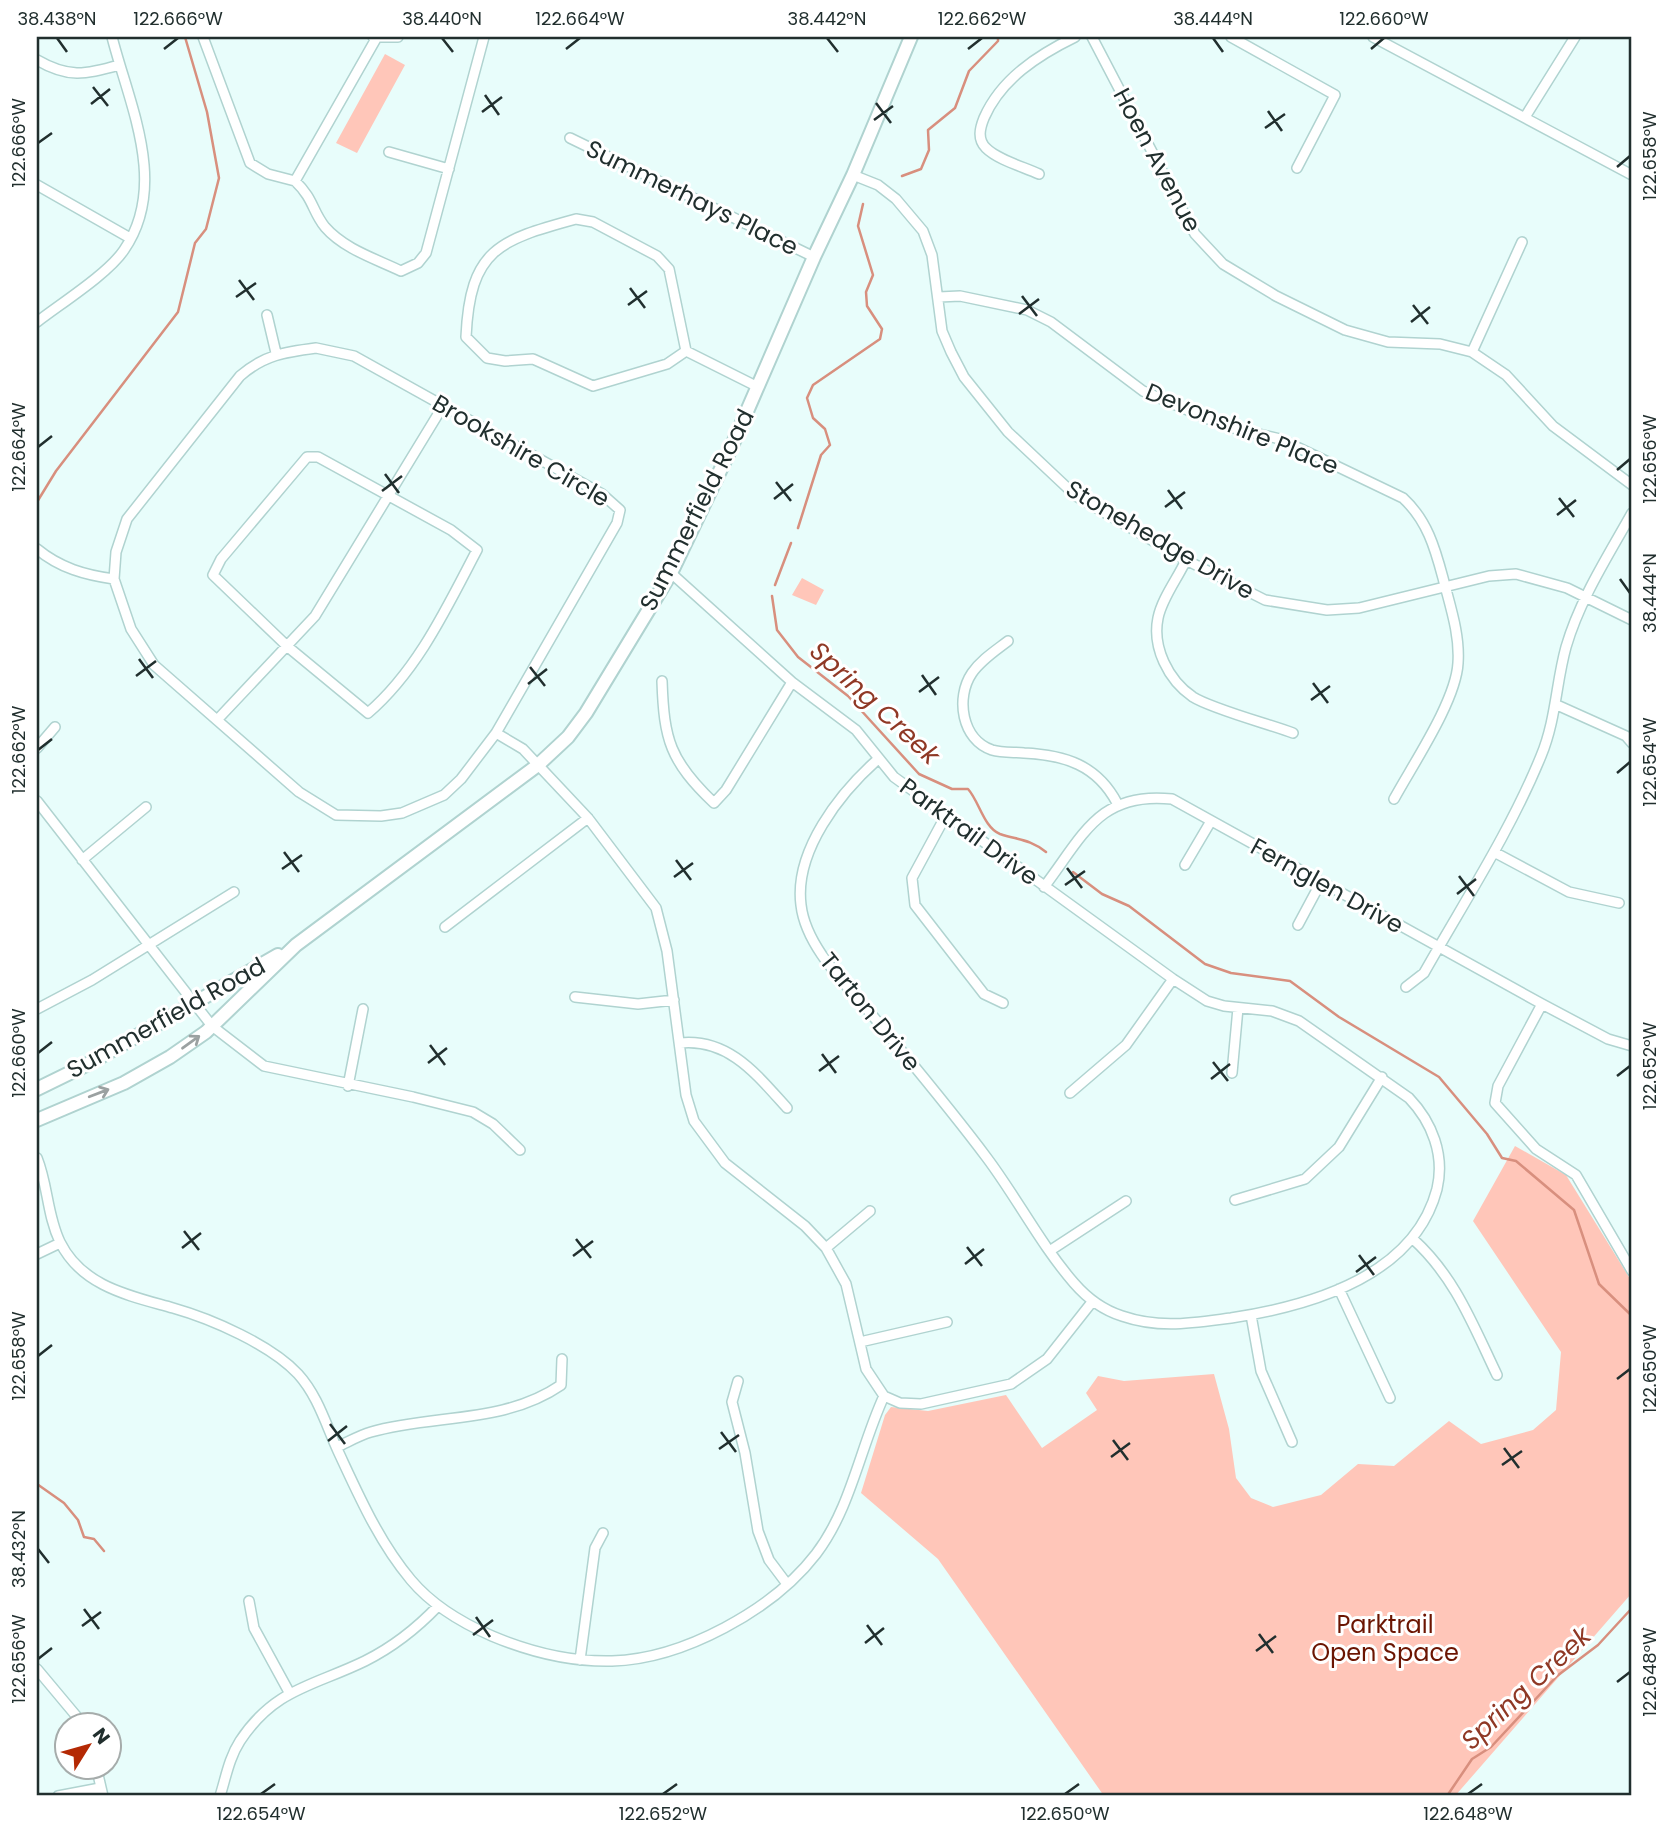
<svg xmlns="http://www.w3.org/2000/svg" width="1669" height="1833" viewBox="0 0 1669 1833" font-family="Poppins,sans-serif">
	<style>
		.green { fill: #ffc6b9 }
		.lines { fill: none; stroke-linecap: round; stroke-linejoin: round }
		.stream { stroke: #d88f7e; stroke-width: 2.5 }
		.street-casing { stroke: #b0d3d0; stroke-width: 12 }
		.secondary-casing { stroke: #b0d3d0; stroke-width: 16 }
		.street { stroke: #fff; stroke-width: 9 }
		.secondary { stroke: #fff; stroke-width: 12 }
		.oneway { stroke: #9ba1a1 }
		.ticks { fill: none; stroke: #212f2e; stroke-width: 2.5 }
		.labels { text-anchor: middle; stroke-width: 6; stroke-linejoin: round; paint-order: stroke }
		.street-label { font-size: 24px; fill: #212f2e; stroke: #fff }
		.park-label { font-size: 24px; fill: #6b1502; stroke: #fff }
		.water-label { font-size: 26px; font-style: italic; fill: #8f3825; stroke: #fff }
		.neatline { fill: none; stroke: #212f2e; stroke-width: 2.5 }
		.ticks-label { font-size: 18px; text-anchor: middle; fill: #212f2e }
	</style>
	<rect width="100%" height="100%" fill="#e8fdfb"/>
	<path class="green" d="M385 54 405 65 357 153 336 143Z
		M802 578 824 590 816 605 792 595Z
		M1515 1146 1566 1175 1632 1282 1631 1594 1455 1796H1104L938 1559 861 1493 885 1415 891 1407 928 1411 1006 1395 1042 1448 1097 1410 1086 1393 1098 1376 1124 1381 1214 1374 1229 1429 1236 1478 1251 1498 1273 1507 1321 1495 1358 1464 1394 1466 1449 1421 1481 1444 1533 1430 1556 1410 1561 1352 1473 1221Z"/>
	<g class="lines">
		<path class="stream" d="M902 176 921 169 929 150 928 130 955 108 969 71 998 41V37
			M37 502 56 471 178 312 195 243 206 229 219 178 207 112 185 37
			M798 528 821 455 830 445 825 429 813 418 807 398 813 385 880 339 882 329 867 306 866 292 873 275 858 226 863 204
			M775 585 791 543
			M772 596 777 630 798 657 848 696 919 774 952 789H968C979 801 984 828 1000 834 1018 840 1030 839 1046 852
			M1073 872 1102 894 1129 906 1205 964 1231 973 1290 981 1339 1017 1439 1077 1487 1134 1502 1158 1516 1161 1574 1210 1599 1284 1632 1316
			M37 1484 64 1503 78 1520 84 1537 94 1539 104 1551
			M1447 1796 1472 1759 1491 1747 1557 1676 1598 1645 1632 1608"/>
		<defs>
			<path id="street" d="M203 37 250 163 268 174 295 181 377 37
				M373 37H398
				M1092 37 1195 234 1223 264 1276 296 1345 330 1388 342 1440 344 1472 352 1506 375 1553 426 1632 485
				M1231 37 1335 95 1297 168
				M1373 37 1632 175
				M37 60C68 78 85 75 119 65
				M1525 117 1575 37
				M570 138 814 257
				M389 152 449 169
				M1039 174C1024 167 998 160 986 148 977 139 980 128 984 118 1001 79 1038 55 1075 37
				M853 175 878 185 896 199 923 231 932 255 942 331 951 352 964 377 1008 432 1076 496 1186 560 1265 600 1327 610 1359 608 1489 576 1516 574 1567 588 1632 620
				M295 181C314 199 312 211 325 227 344 249 376 259 401 271L418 263 426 253 484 37
				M37 185 130 238
				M576 219 593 222 657 256 669 269 686 351 667 364 593 386 533 359 505 361 487 358 466 337C470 249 499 240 576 219Z
				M939 297 960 296 1027 310 1051 322 1143 391 1225 426 1280 439 1403 498C1427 520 1435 548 1443 578 1450 606 1460 634 1458 663 1456 701 1413 764 1394 799
				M267 315 276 353
				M37 322C60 304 108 274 124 250 169 185 129 104 112 37
				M316 348 354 356 602 494 620 510 617 523 496 733 461 779 444 795 402 813 381 816 336 815 299 792 154 665 131 629 114 579 116 552 127 519 240 376C264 355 285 352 316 348Z
				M686 351 758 387
				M1472 352 1522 242
				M307 457H318L451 530 477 550C447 607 418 670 368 713L288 647 213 575 221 559Z
				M37 549C60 568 85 575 114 579
				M1186 560C1178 578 1162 598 1158 618 1152 647 1168 680 1193 697 1212 709 1269 724 1293 733
				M671 573 792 682 856 730 894 777 1173 979 1207 1001 1224 1006 1272 1011 1299 1021 1409 1098C1432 1122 1445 1155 1437 1189 1414 1277 1310 1306 1231 1318 1192 1323 1160 1329 1122 1316 1103 1310 1087 1298 1074 1283 1041 1245 1017 1198 987 1158 952 1111 914 1066 877 1021 850 988 806 949 801 905 794 851 840 793 877 760
				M1008 641C995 651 981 660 972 673 955 698 962 740 992 750 1002 753 1015 752 1024 753 1065 755 1097 765 1117 803
				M662 681C664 740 670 761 714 803L726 790 792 682
				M1557 705 1626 736 1632 743
				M217 720 315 616 443 406
				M496 733 523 749 588 818 656 908 667 951 686 1095 694 1121 725 1163 805 1226 826 1248 846 1284 866 1369 884 1396 900 1403 921 1404 1011 1384 1047 1359 1092 1302
				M37 748 55 727
				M37 801 212 1026 264 1066 413 1097 473 1112 493 1124 520 1150
				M945 817 912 878 915 905 984 994 1003 1003
				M1494 852 1569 892 1619 903
				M82 860 146 807
				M1185 865 1211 821
				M1044 887C1083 836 1099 791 1172 799L1542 1004 1608 1039 1632 1046
				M1298 925 1321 882
				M445 927 588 818
				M1406 987 1424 973C1464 902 1510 832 1541 756 1556 720 1556 683 1566 647 1580 599 1608 556 1632 513
				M575 997 638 1004 674 1000
				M1542 1004 1498 1086 1495 1103 1536 1149 1576 1175 1632 1271
				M37 1009 92 980 234 892
				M680 1043C729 1038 757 1075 787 1108
				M1232 1073 1238 1008
				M348 1086 363 1009
				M1070 1093 1126 1045 1173 979
				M37 1158C48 1185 47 1215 60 1242 82 1287 131 1296 173 1308 212 1319 271 1345 298 1374 318 1396 326 1425 338 1451 359 1496 379 1542 411 1580 432 1605 462 1623 492 1636 530 1652 571 1662 612 1661 683 1659 773 1610 816 1554 851 1508 860 1448 884 1396
				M1235 1200 1305 1179 1339 1147 1382 1077
				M1413 1239C1455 1277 1473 1325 1497 1375
				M826 1248 870 1211
				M1051 1250 1126 1201
				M37 1254 60 1243
				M1339 1289 1390 1398
				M1251 1315 1261 1371 1292 1442
				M860 1342 947 1322
				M738 1381 732 1402 745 1453 758 1531 769 1560 787 1584
				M337 1447C348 1442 360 1435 371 1432 435 1414 504 1424 561 1385L562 1359
				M249 1601 254 1628 289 1692
				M580 1660 595 1548 603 1533
				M37 1669 83 1724
				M96 1766 103 1796
				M58 1796 100 1788
				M220 1796C226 1777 229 1758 240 1741 275 1688 314 1686 365 1661 393 1647 417 1628 438 1606"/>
			<path id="secondary" d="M37 1089 88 1064 278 955
				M37 1120 124 1083 170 1057 206 1032 296 945 538 765 568 737 586 713 671 573 731 448 814 257 853 175 911 37"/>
		</defs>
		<use href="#street" class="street-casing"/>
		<use href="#secondary" class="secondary-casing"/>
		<use href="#street" class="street"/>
		<use href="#secondary" class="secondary"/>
	</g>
	<defs><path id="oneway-shaft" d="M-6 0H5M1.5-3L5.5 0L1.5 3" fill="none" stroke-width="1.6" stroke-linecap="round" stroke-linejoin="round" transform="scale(1.75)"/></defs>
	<g class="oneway">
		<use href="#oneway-shaft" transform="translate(191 1042) rotate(-36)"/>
		<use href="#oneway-shaft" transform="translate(99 1093) rotate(-21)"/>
	</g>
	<path class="ticks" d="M57 38 67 52M442 38 453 52M827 38 838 52M1213 38 1223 52M164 49 178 38M566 49 580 38M968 49 982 38M1371 49 1384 38M93 87 108 106M485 95 499 115M876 103 891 123M91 104 110 89M1268 111 1282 131M482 112 502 97M874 120 893 106M1265 128 1285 114M38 143 52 133M1617 167 1630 156M239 280 254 300M630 288 645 308M1022 296 1037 316M236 297 256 283M628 305 647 291M1413 305 1428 324M1019 314 1039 299M1411 322 1430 307M38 447 52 436M1617 470 1630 459M385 474 399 493M776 482 791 501M1168 490 1182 509M382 491 402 476M1559 498 1574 517M774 499 793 484M1165 507 1185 492M1557 515 1576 500M1620 579 1630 593M139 659 153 678M530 667 545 686M922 675 936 695M136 676 156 661M1313 683 1328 703M528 684 547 669M919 692 939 677M1311 700 1330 686M38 750 52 739M1617 773 1630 762M284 852 299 872M676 860 691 880M1067 868 1082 888M282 869 302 855M1459 876 1474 896M674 877 693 863M1065 885 1085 871M1457 894 1476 879M430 1045 445 1065M38 1053 52 1042M822 1054 836 1073M1213 1062 1228 1081M428 1063 447 1048M819 1071 839 1056M1617 1076 1630 1066M1211 1079 1230 1064M184 1231 199 1250M576 1239 591 1258M967 1247 982 1266M182 1248 201 1233M1359 1255 1374 1275M573 1256 593 1241M965 1264 984 1249M1356 1272 1376 1257M38 1356 52 1345M1617 1379 1630 1369M330 1424 345 1444M721 1432 736 1452M1113 1440 1128 1460M328 1441 347 1426M1504 1448 1519 1468M719 1449 739 1435M1111 1457 1130 1443M1502 1465 1522 1451M38 1549 49 1563M84 1609 99 1629M476 1617 490 1637M867 1625 882 1645M82 1626 101 1612M1259 1634 1273 1653M473 1635 493 1620M865 1643 884 1628M1256 1651 1276 1636M38 1659 52 1648M1617 1682 1630 1672M261 1794 275 1784M663 1794 677 1784M1065 1794 1079 1784M1468 1794 1482 1784"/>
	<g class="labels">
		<g class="street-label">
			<text transform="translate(1157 160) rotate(62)" y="8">Hoen Avenue</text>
			<text transform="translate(692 198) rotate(26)" y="8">Summerhays Place</text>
			<text transform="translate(1242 429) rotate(22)" y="8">Devonshire Place</text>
			<text transform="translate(521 451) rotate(30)" y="8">Brookshire Circle</text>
			<text transform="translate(697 510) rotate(-63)" y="8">Summerfield Road</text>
			<text transform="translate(1160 540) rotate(30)" y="8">Stonehedge Drive</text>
			<text transform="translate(969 832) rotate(36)" y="8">Parktrail Drive</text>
			<text transform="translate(1327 886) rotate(29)" y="8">Fernglen Drive</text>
			<text transform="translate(870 1012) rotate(51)" y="8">Tarton Drive</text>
			<text transform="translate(166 1018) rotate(-29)" y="8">Summerfield Road</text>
		</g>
		<g class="park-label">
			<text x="1385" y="1633">Parktrail<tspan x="1385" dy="28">Open Space</tspan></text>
		</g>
		<g class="water-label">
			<text transform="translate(875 703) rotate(43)" y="9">Spring Creek</text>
			<text transform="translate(1526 1688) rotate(-43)" y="9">Spring Creek</text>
		</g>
	</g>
	<rect width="1669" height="1833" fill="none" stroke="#ffffff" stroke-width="77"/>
	<g transform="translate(88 1746) rotate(53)"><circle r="33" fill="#ffffff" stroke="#a6acab" stroke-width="2"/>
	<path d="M0-5L12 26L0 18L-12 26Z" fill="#b42904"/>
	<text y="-10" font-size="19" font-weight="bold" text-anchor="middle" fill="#212f2e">N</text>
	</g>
	<rect x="38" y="38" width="1592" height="1756" class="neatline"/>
	<g class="ticks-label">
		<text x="57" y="25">38.438°N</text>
		<text x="178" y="25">122.666°W</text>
		<text x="442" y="25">38.440°N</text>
		<text x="580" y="25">122.664°W</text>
		<text x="827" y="25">38.442°N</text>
		<text x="982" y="25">122.662°W</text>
		<text x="1213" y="25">38.444°N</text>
		<text x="1384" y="25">122.660°W</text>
		<text transform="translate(19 143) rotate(-90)" y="6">122.666°W</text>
		<text transform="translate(1650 156) rotate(-90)" y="6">122.658°W</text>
		<text transform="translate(19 447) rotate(-90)" y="6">122.664°W</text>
		<text transform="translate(1650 459) rotate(-90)" y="6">122.656°W</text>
		<text transform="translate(1650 593) rotate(-90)" y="6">38.444°N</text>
		<text transform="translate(19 750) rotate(-90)" y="6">122.662°W</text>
		<text transform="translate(1650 762) rotate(-90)" y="6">122.654°W</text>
		<text transform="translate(19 1053) rotate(-90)" y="6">122.660°W</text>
		<text transform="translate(1650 1066) rotate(-90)" y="6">122.652°W</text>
		<text transform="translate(19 1356) rotate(-90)" y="6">122.658°W</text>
		<text transform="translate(1650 1369) rotate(-90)" y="6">122.650°W</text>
		<text transform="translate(19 1549) rotate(-90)" y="6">38.432°N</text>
		<text transform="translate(19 1659) rotate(-90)" y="6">122.656°W</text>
		<text transform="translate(1650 1672) rotate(-90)" y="6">122.648°W</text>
		<text x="261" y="1820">122.654°W</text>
		<text x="663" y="1820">122.652°W</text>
		<text x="1065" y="1820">122.650°W</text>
		<text x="1468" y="1820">122.648°W</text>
	</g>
</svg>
